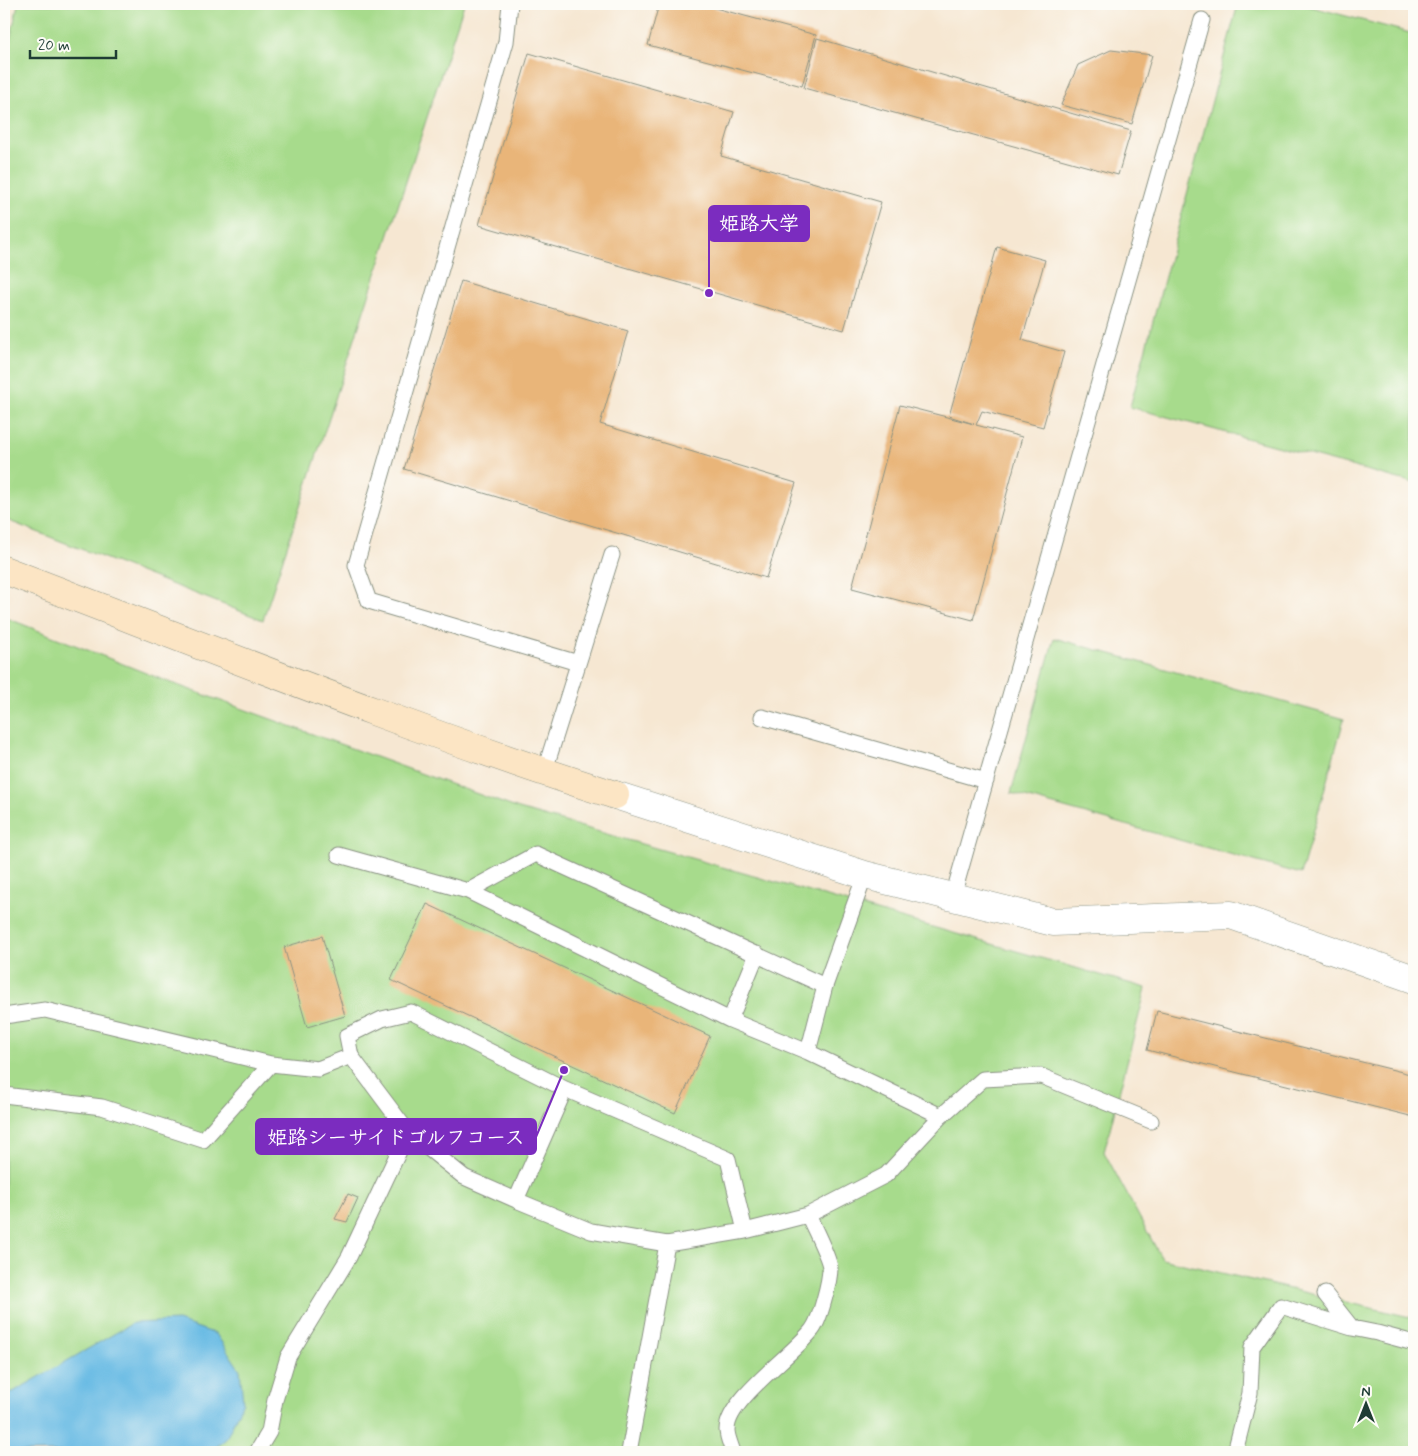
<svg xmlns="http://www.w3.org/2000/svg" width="1418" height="1456" viewBox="0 0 1418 1456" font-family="Mynerve,'Klee One',sans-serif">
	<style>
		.green { fill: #a7db8c; stroke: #638c60 }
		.water { fill: #69bbe4; stroke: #447c8c }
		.building { fill: #e9b579 }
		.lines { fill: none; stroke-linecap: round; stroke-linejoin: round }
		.lane-casing { stroke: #8a9283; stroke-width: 17 }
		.street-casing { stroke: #8a9283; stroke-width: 29 }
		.secondary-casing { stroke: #8a9283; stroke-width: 29 }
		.lane { stroke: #fff; stroke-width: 15 }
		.street { stroke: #fff; stroke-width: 28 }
		.secondary { stroke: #fce5c4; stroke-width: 28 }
		.leader { fill: none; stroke: #7b2cbf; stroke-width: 2 }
		.callout-dot { fill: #7b2cbf; stroke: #fdfcf7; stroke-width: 2 }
		.callout { fill: #7b2cbf; stroke: #7b2cbf; stroke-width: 2 }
		.callout-label { font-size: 20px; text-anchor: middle; font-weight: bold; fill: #fff }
	</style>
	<rect width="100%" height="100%" fill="#fdfcf7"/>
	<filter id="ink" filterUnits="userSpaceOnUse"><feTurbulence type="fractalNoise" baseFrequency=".02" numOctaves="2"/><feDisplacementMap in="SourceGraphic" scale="10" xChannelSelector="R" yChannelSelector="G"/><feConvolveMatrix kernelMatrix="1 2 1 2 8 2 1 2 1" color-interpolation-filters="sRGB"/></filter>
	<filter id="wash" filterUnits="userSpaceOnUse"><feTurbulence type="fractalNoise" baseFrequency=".0096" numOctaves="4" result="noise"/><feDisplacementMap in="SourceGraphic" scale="20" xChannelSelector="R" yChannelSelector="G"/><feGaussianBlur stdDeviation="1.12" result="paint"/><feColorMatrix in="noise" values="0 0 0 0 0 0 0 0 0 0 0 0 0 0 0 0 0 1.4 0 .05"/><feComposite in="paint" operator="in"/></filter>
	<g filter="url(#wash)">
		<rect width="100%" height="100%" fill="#f6e7d2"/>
		<path class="green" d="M18 4H464L263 620 4 519V67Z
			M1238 4H1301L1414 34V483L1130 407Z
			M4 617 166 681 519 809 1146 988 1104 1152 1162 1259 1414 1318V1452H4Z
			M1054 638 1344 719 1301 874 1011 793Z"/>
		<path class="water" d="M178 1321 216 1334 240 1370 243 1402 226 1439 210 1452H4V1394L13 1392 133 1323Z"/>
		<g id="blocks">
			<path class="building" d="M659 4H700L816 35 802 86 648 45Z
				M817 38 1131 131 1118 175 804 88Z
				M1111 50 1152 55 1132 124 1061 105 1078 65Z
				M529 53 734 112 721 156 881 202 844 330 479 225Z
				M997 247 1045 260 1022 340 1064 352 1043 427 982 411 976 425 1022 437 973 620 852 588 900 405 974 424 949 416Z
				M461 281 628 331 600 424 796 483 766 578 404 469Z
				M427 904 710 1036 675 1113 391 980Z
				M322 936 345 1016 307 1027 284 947Z
				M1157 1011 1414 1075V1117L1147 1050Z
				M348 1194 358 1198 347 1222 335 1219Z"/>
		</g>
	</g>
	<g filter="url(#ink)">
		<use href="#blocks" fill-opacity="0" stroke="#8a9283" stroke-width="1"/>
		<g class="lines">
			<defs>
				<path id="lane" d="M510 4 506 42 356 565 369 601 578 663
					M762 717 986 781
					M544 773 612 555
					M339 855 468 891 730 1020 808 1052 941 1116
					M468 891 536 854 825 986
					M953 896 1202 20
					M4 1016 45 1010 271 1064 318 1069 351 1056
					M730 1020 757 954
					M808 1052 825 986 865 875
					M4 1095 102 1107 203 1140 271 1064
					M516 1200 565 1089
					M745 1231 728 1159 565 1089 411 1012 382 1019 347 1036 351 1056 408 1132 464 1177 516 1200 591 1231 667 1244 745 1231 808 1215 886 1175 941 1116 983 1079 1041 1076 1151 1121
					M1325 1294 1352 1328 1377 1333 1414 1343
					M257 1452 269 1432 275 1400 288 1357 349 1257 408 1132
					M629 1452 667 1244
					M733 1452C731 1445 727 1437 727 1430 727 1400 793 1355 812 1330 820 1320 830 1281 830 1268 830 1259 813 1226 808 1215
					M1235 1452 1250 1393 1252 1347 1281 1306 1352 1328"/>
				<path id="street" d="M615 795 865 875 1053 922 1231 915 1414 979"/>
				<path id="secondary" d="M4 570C206 647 408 729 615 795"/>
			</defs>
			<use href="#lane" class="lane-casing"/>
			<use href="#street" class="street-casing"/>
			<use href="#secondary" class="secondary-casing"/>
			<use href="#lane" class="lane"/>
			<use href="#street" class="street"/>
			<use href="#secondary" class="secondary"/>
		</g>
	</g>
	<path class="leader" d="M709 293L709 223M564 1070L536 1137"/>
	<g class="callout-dot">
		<circle cx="709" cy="293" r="5"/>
		<circle cx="564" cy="1070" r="5"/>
	</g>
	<g class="callout">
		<rect x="709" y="206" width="100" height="35" rx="5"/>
		<rect x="256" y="1119" width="280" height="35" rx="5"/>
	</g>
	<g class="callout-label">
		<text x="759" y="230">姫路大学</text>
		<text x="396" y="1144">姫路シーサイドゴルフコース</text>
	</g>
	<rect width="1418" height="1456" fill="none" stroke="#fdfcf7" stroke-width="20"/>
	<g transform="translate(1366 1404)" stroke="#fdfcf7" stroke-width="4" paint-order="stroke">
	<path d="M0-4L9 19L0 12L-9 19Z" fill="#1f3d34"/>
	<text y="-8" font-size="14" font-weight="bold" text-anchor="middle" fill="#1f3d34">N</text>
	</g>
	<path d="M30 50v8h86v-8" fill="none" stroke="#1f3d34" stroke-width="2.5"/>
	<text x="38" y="50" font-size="15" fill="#1f3d34" stroke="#fdfcf7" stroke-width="4" paint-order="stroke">20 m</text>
</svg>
